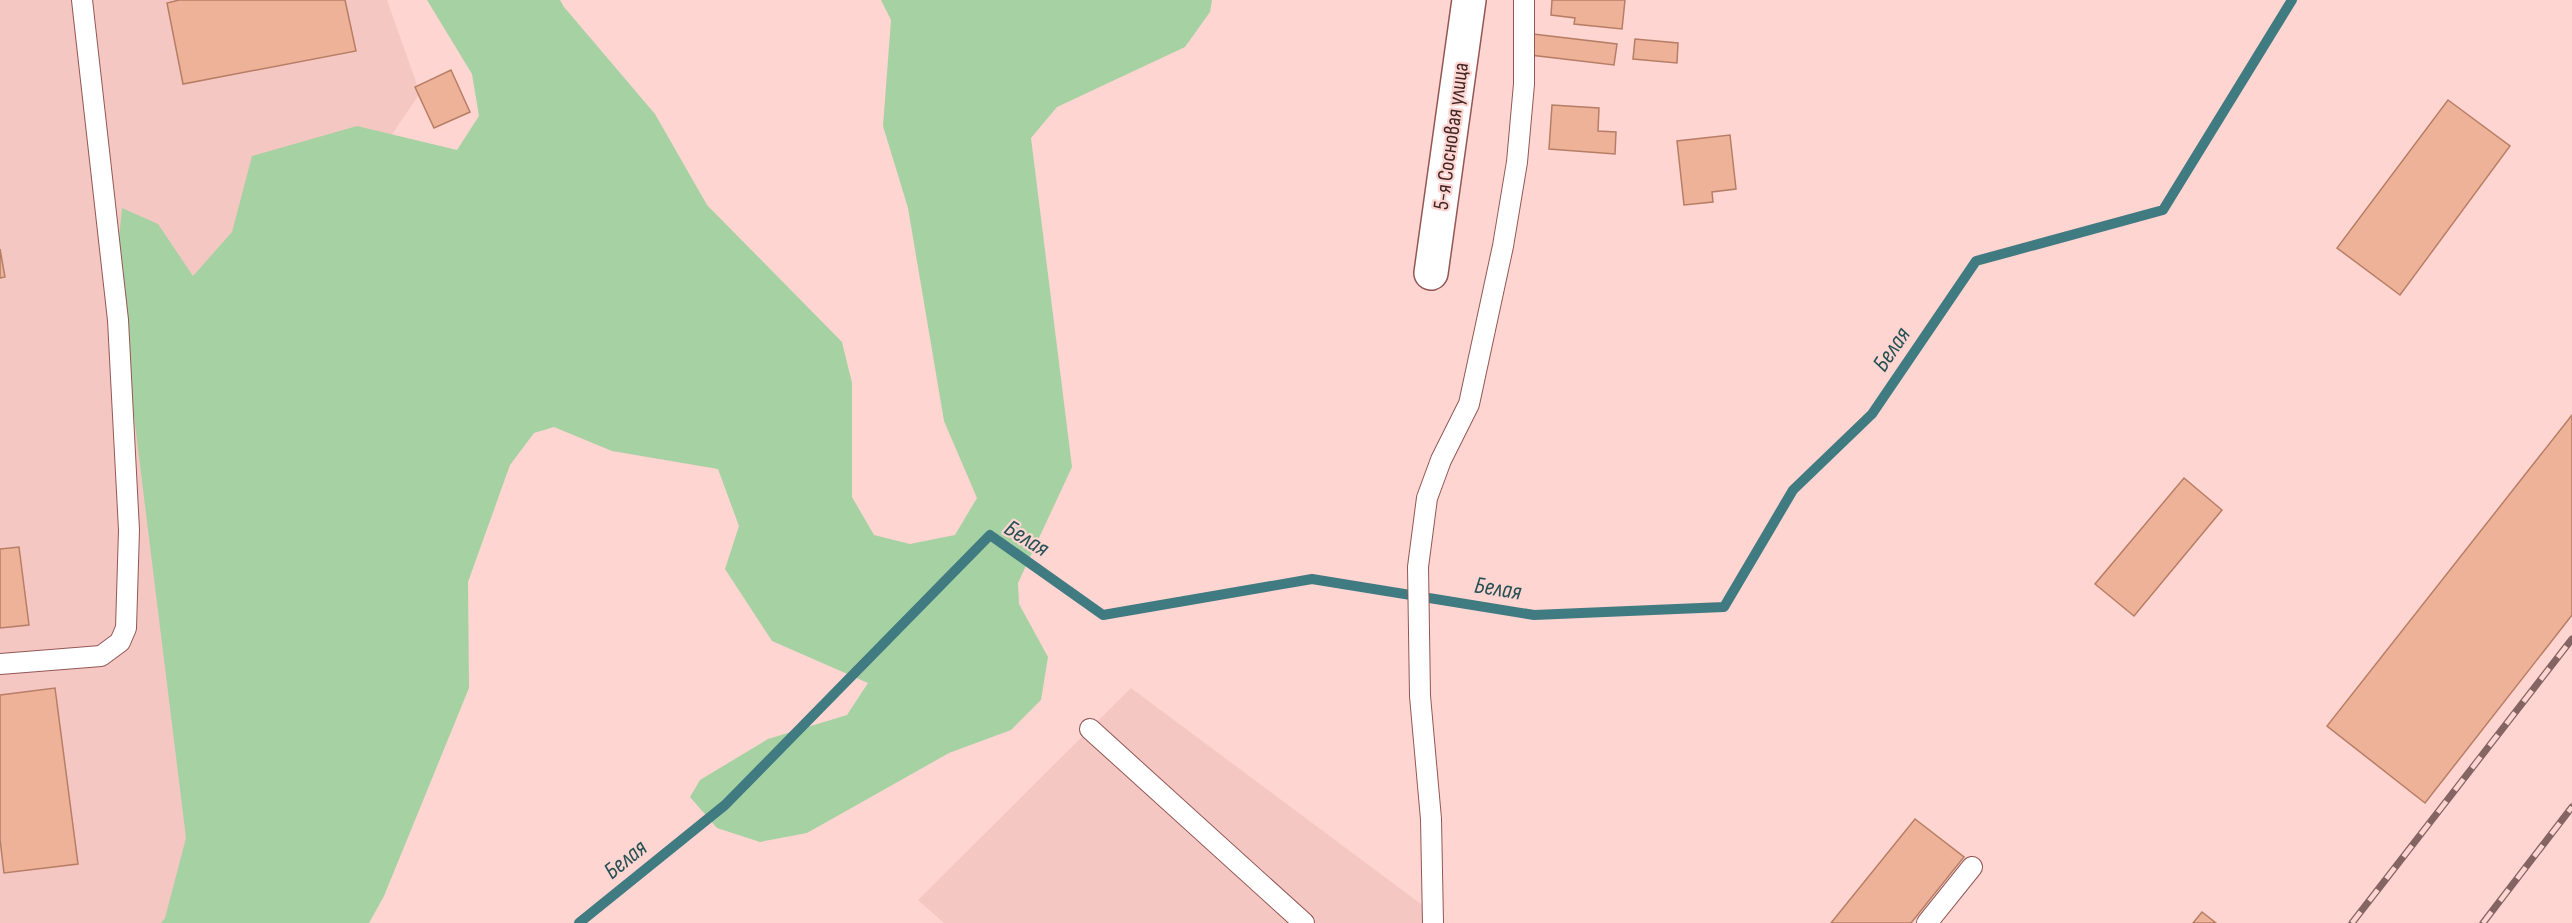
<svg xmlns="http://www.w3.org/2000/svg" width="2572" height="923" viewBox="0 0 2572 923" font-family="'Sofia Sans Condensed',sans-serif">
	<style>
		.built { fill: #f5c7c3 }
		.green { fill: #a6d1a3 }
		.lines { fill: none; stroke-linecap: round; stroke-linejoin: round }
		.stream { stroke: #3f7b81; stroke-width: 10 }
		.building { fill: #eeb299; stroke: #b77e66; stroke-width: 1.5 }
		.lane-casing { stroke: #925754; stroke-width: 22 }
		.street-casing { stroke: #925754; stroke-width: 36 }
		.lane { stroke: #fff; stroke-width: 20 }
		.street { stroke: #fff; stroke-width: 33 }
		.rail-casing { stroke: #846563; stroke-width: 7 }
		.rail { stroke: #fed5d1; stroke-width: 4.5; stroke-dasharray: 14; stroke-linecap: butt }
		.labels { text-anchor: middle; stroke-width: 4.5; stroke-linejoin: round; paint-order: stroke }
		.street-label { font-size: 22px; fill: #402625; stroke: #fed5d1 }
		.water-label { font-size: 24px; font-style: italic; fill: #255054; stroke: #fed5d1 }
	</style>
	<rect width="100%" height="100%" fill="#fed5d1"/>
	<path class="built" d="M0 0H387L420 93 153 487 214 923H0Z
		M1131 688 1437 916 1439 923H944L918 900Z"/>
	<path class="green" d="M427 0H560L564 7 655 114 707 205 842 342 852 383V497L874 535 910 544 955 535 977 498 944 421 908 208 883 126 891 20 881 0H1212L1210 12 1185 47 1057 107 1031 138 1072 467 1018 583 1019 604 1048 657 1041 700 1011 730 949 753 807 833 760 842 717 828 690 797 700 780 768 739 847 715 868 683 772 641 725 569 739 526 718 469 612 451 554 427 534 433 510 465 468 582 469 688 384 896 369 923H161L165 918 186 838 116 270 122 208 158 224 193 276 232 232 252 156 357 126 457 150 479 116 472 74Z"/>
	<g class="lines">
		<path class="stream" d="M579 923 725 805 990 535 1103 615 1312 579 1534 615 1724 607 1793 490 1872 414 1976 261 2163 210 2292 0"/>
	</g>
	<path class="building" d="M179 0H345L356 51 183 84 167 3Z
		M1552 0H1625L1622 29 1574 24 1575 18 1551 15Z
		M1533 34 1617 44 1614 65 1530 55Z
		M1635 39 1678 43 1677 63 1633 59Z
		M451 70 470 112 434 128 415 87Z
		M2448 100 2510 146 2400 295 2337 248Z
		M1552 105 1599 108 1598 131 1616 132 1615 154 1549 149Z
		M1730 135 1736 189 1712 192 1713 202 1684 205 1677 141Z
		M0 249 5 277 0 278Z
		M2572 415V615L2425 803 2327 726Z
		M2184 478 2222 510 2134 616 2095 584Z
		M19 547 29 625 0 628V549Z
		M55 688 78 864 4 873 0 839V695Z
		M1915 819 1964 857 1911 923H1831Z
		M2202 912 2216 923H2193Z"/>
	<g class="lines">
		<defs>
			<path id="lane" d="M0 664 101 656 120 642 126 628 129 530 118 320 82 0
				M1090 729 1304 923
				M1433 923 1431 819 1420 696 1418 567 1427 498 1441 460 1469 404 1503 246 1517 162 1524 84V0
				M1927 923 1972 867"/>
			<path id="street" d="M1431 273 1469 0"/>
		</defs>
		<use href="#lane" class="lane-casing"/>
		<use href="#street" class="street-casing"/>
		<use href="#lane" class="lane"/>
		<use href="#street" class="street"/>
		<defs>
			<path id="rail" d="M2352 923 2572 639
				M2483 923 2572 807"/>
		</defs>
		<use href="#rail" class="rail-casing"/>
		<use href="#rail" class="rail"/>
	</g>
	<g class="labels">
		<g class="street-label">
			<text transform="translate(1450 136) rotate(-82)" y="8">5-я Сосновая улица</text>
		</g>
		<g class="water-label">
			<text transform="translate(1891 349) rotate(-56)" y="8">Белая</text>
			<text transform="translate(1027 538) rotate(32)" y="8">Белая</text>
			<text transform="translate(1498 588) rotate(9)" y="8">Белая</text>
			<text transform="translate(625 859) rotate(-39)" y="8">Белая</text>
		</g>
	</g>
</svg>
